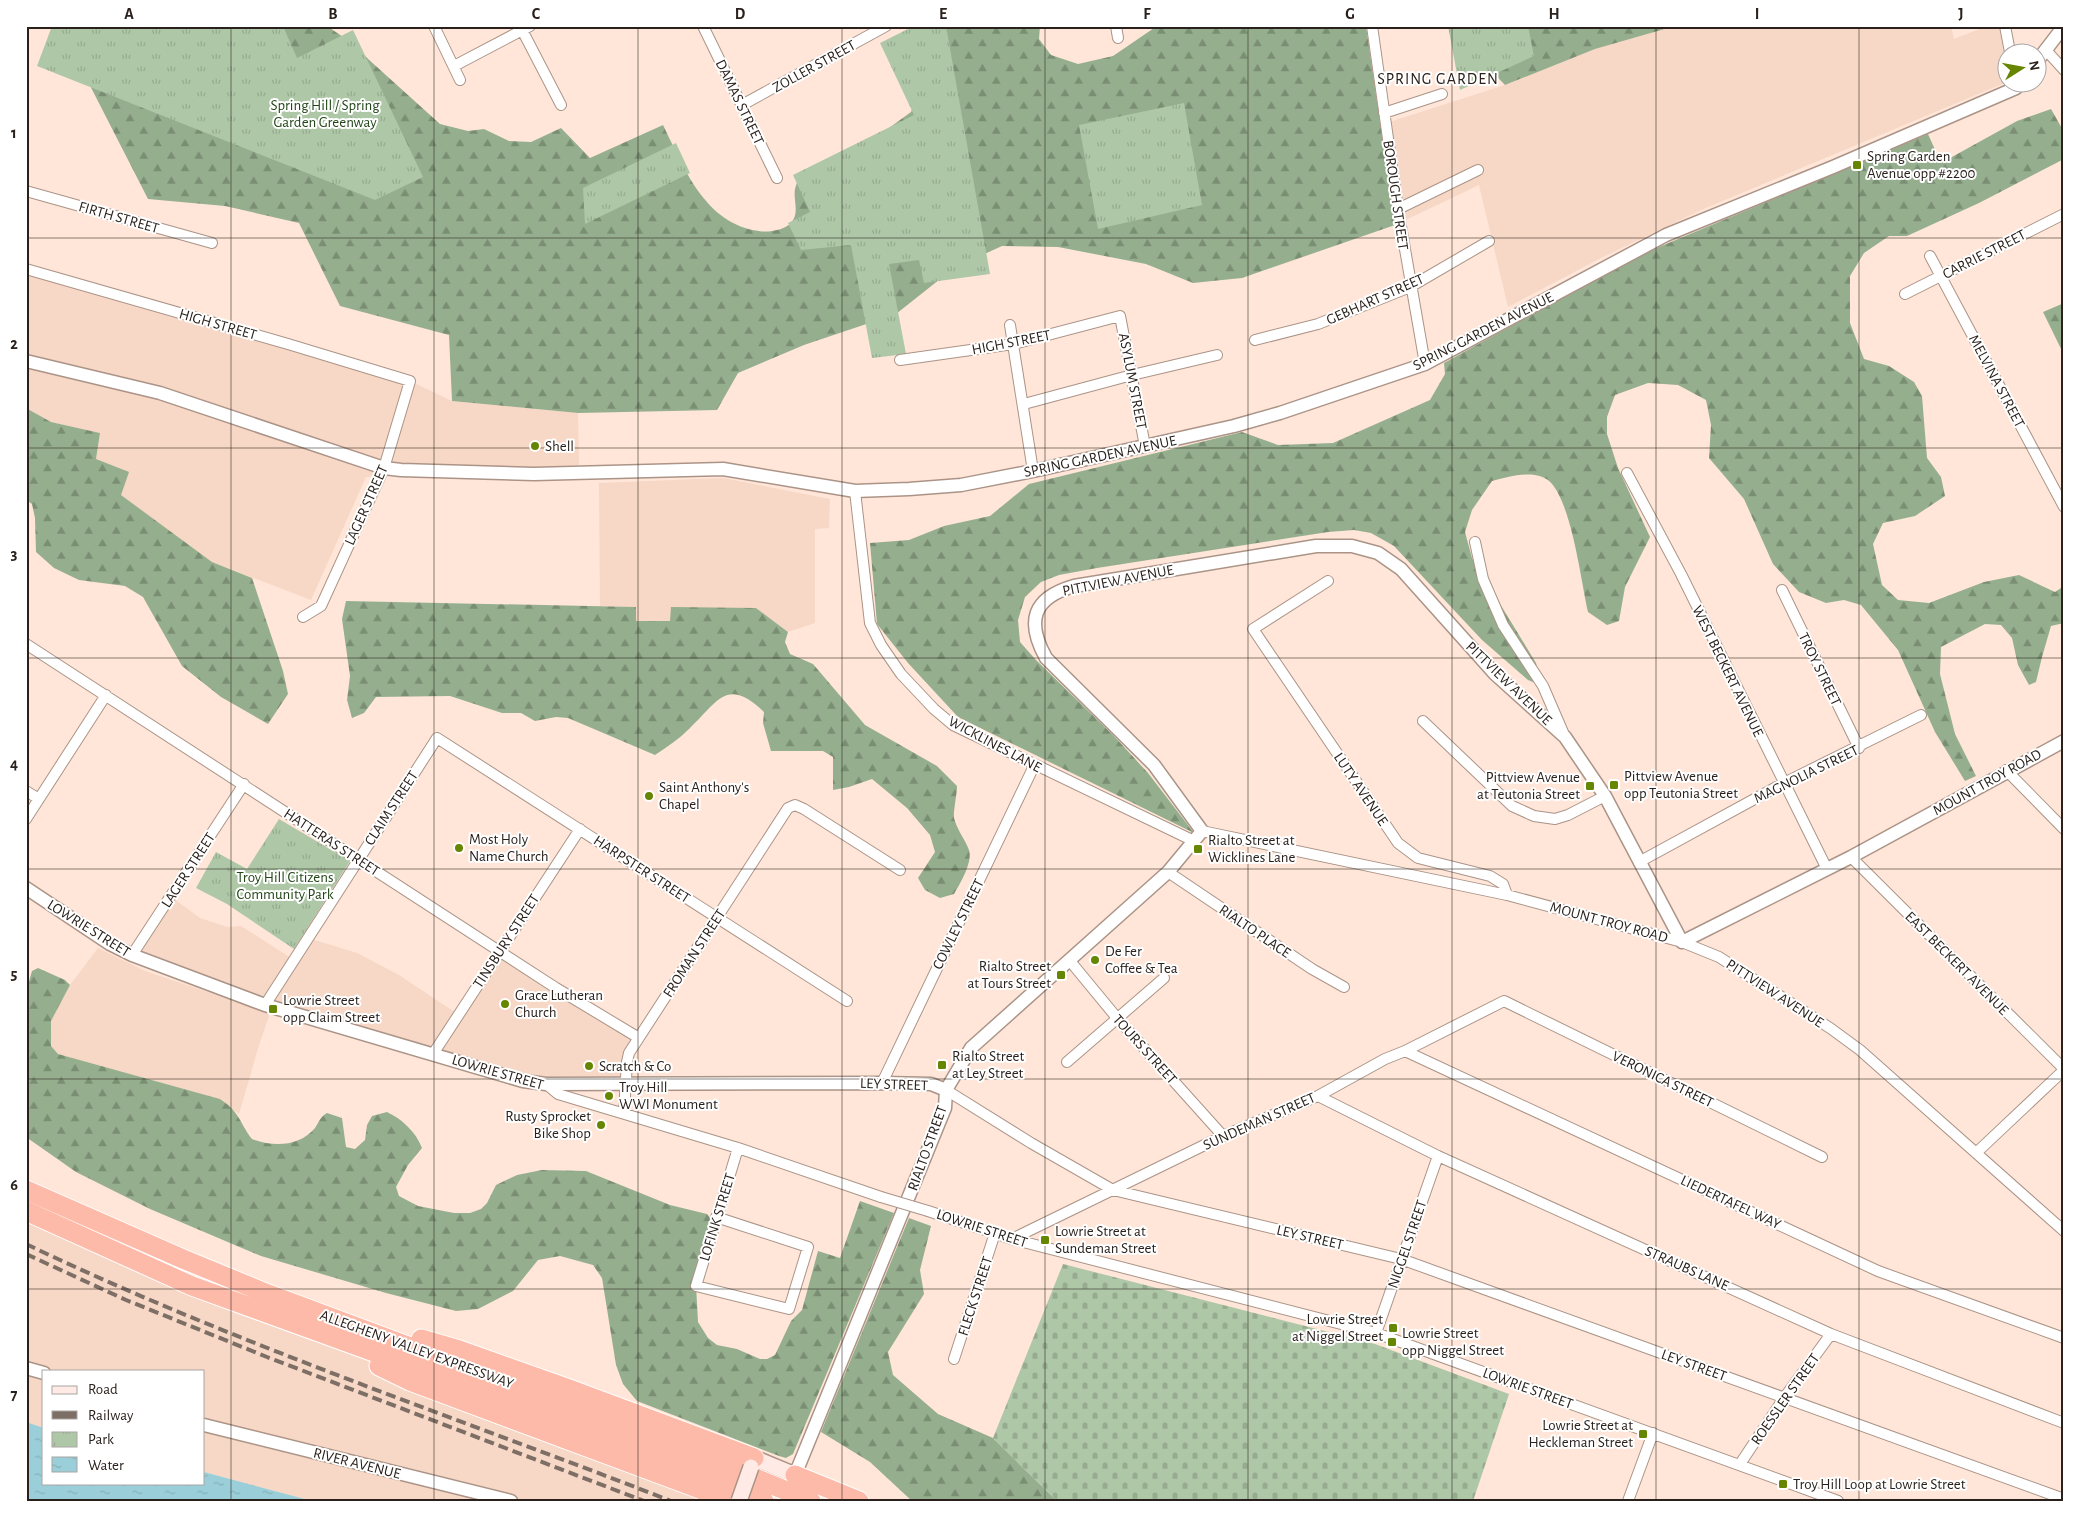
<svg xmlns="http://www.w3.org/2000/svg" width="2090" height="1527" viewBox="0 0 2090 1527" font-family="'Alegreya Sans',sans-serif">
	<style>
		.built { fill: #f7d7c5 }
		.forest { fill: url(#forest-firs) }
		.cemetery { fill: url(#cemetery-stones) }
		.park { fill: url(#park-tufts) }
		.water { fill: url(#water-ripples) }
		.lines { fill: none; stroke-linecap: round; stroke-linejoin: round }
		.minor-casing { stroke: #ab9487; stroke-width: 12 }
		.tertiary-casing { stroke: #ab9487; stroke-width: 15 }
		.secondary-casing { stroke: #ab9487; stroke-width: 18 }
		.motorway-casing { stroke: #fff; stroke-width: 21 }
		.minor { stroke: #fff; stroke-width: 10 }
		.tertiary { stroke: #fff; stroke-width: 12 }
		.secondary { stroke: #ffeae5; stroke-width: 15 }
		.motorway { stroke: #febaa9; stroke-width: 19 }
		.rail { stroke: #7e6f66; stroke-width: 4; stroke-dasharray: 10 5; stroke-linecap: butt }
		.minor-bridge-casing { stroke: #ab9487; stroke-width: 12; stroke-linecap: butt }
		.secondary-bridge-casing { stroke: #ab9487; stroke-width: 18; stroke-linecap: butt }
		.minor-bridge { stroke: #fff; stroke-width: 10 }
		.secondary-bridge { stroke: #ffeae5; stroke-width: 15 }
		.grid { fill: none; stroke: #2a211c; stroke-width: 1; stroke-opacity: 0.55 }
		.poi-dot { fill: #668500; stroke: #fff; stroke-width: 2 }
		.labels { text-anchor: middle; stroke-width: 4; stroke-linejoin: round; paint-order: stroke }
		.street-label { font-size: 15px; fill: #2a211c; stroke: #fff }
		.park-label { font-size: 15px; fill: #224617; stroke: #fff }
		.poi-label { font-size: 15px; fill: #2a211c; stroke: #fff; text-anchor: start }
		.neighbourhood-label { font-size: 16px; letter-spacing: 1px; fill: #2a211c; stroke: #fff }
		.neatline { fill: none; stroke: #2a211c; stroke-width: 2 }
		.grid-label { font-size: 16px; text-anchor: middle; font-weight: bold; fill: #2a211c }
	</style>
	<defs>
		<pattern id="forest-firs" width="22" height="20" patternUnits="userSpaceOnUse" patternTransform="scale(1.25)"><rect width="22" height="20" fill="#95af8e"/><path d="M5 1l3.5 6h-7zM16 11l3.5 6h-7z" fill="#7a8e73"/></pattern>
		<pattern id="cemetery-stones" width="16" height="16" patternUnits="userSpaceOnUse" patternTransform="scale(1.25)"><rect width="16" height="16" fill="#aec7a7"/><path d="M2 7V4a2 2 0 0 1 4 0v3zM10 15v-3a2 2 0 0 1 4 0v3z" fill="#96ab8f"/></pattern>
		<pattern id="park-tufts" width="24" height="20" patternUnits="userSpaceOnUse" patternTransform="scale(1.25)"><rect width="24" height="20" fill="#aec7a7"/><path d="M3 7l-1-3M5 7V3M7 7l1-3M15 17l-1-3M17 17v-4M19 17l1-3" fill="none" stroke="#96ab8f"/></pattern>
		<pattern id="water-ripples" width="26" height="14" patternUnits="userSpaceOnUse" patternTransform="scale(1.25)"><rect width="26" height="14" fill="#9aced8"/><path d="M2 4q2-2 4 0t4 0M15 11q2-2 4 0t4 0" fill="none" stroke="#85b1b9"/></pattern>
	</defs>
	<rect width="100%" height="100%" fill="#ffe6d8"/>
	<path class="built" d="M1675 26H1951L1954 39 1987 26H1999L2007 70V82L1701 210 1601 258 1508 307 1479 185 1395 225 1380 125 1505 85 1595 49Z
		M26 269 410 381 452 401 578 413 579 465 366 477 311 600 212 562 121 495 96 459 100 433 51 422 26 408Z
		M723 478 830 499 829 528 815 529V623L788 632 756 608H671V621H636V607L600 606 599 483Z
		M170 896 200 918 227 927 241 926 294 960 308 938 357 953 399 975 459 1015 499 951 639 1038 629 1053 627 1083 546 1084 433 1054 132 955Z
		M98 948 145 971 270 1013 259 1045 239 1114 220 1099 58 1054 51 1046V1021L54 1012 70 985Z
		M26 1211 695 1494 702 1501H312L204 1472V1371H44V1428L26 1422Z"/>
	<path class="forest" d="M73 26H327L346 39 440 124 468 131 484 129 509 141 531 142 561 128 590 158 663 125C684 168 705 224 759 231 768 233 784 230 791 223 800 212 793 201 795 189 796 185 798 179 800 175L871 141 911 112 942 26H1040L1039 39 1051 55 1078 64 1113 56 1157 26H1366L1395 225 1242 278 1193 283 1146 264 1058 247 1002 246 954 268 896 314 804 345 738 373 717 410 578 413 452 401 449 335 340 306 299 223 225 206 148 199 81 68Z
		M1448 26H1675L1595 49 1505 85Z
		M2051 109 2064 132V159L1979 203 1907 236H1889L1864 253 1850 276V323L1864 359 1889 366 1914 382 1922 396 1927 458 1941 477 1945 496 1915 516 1883 523 1873 544 1882 585 1898 600 1929 603 1984 582 2019 575 2055 592 2064 586V623L2051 626 2042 657 2036 682 2029 685 2018 665 2012 638 2001 625 1985 624 1941 647 1940 674 1955 734 1976 776 1965 781 1935 732 1898 650 1861 605 1844 600 1826 603 1799 592 1773 564 1744 499 1709 458 1711 425 1706 400 1678 385 1648 383 1615 395 1607 417V434L1618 468 1650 537 1625 587 1619 621 1607 625 1588 612C1581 581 1571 498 1548 480 1533 469 1508 477 1492 481L1472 510 1465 532 1472 558 1536 663 1542 686 1528 680 1482 640 1394 546 1371 533 1354 530 1328 532 1097 568 1059 575 1041 582 1025 597 1018 620 1020 642 1036 660 1113 735 1148 773 1194 833 958 717 908 663 877 624 870 543 909 540 944 526 990 516 1029 484 1242 432 1278 445 1333 443 1430 400 1445 374 1444 363 1640 255 1928 134 1941 163 2017 121Z
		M2064 303V355L2043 312Z
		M26 408 51 422 100 433 96 459 129 472 121 495 212 562 252 578 283 671 288 694 268 724 221 697 182 666 143 597 125 586 79 580 54 568 36 552 35 518 32 504 26 500Z
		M346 601 636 607V621H670L671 607 756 608 788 632 785 642 790 654 813 664 865 725 937 766 957 786C957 794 953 813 954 818 957 830 965 839 969 850 973 862 960 884 954 894L940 898 925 890 918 878 935 852 930 835 907 808 872 779 849 787 833 790V757L823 751H771L763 723 764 712C726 676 718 702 689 729 679 739 667 747 655 755L568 718 556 717 535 721 521 713H502L450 696 376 697 364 713 352 718 347 700 350 676 342 619Z
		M38 968 65 980 70 985 51 1021V1046L58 1054 220 1099C240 1112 239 1122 252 1139 273 1147 299 1147 315 1128 319 1122 320 1117 327 1113L342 1118 346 1147 355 1149 365 1140 367 1125 372 1116 387 1112C402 1119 416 1132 422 1148L408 1165 396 1187 399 1196 418 1206 454 1213H470L481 1209 487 1203 496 1185 517 1175 542 1170 586 1171 670 1205 707 1214 714 1223 696 1285 698 1322 708 1338 717 1345 737 1349 760 1359H767L775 1355 791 1321 802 1310 818 1251 840 1258 860 1201 894 1213 793 1454 786 1458 779 1456 637 1401 623 1384 616 1365 602 1278 593 1265 560 1256 538 1260 513 1291 478 1309 456 1311 386 1293 261 1256 150 1209 76 1172 26 1137V992L32 971Z
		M909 1218 931 1226 920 1270 924 1294 888 1352 893 1375 938 1414 993 1438 1057 1501H912L870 1462 821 1432Z"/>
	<path class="cemetery" d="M1063 1264 1375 1344 1509 1394 1473 1501H1057L993 1438Z"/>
	<path class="park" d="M52 26H283L297 58 353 30 423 177 375 200 37 66Z
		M914 26H946L990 274 924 283 919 260 889 264 906 354 872 358 851 245 801 250 788 223 810 212 793 175 914 115 880 43Z
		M1448 26H1528L1534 56 1460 90Z
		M1184 103 1202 205 1098 229 1079 125Z
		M676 143 690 173 585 224 583 188Z
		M279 819 350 861 294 949 227 904 196 888 216 852 247 869Z"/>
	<path class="water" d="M26 1422 44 1428V1483H204V1472L312 1501H26Z"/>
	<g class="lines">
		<defs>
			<path id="minor" d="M434 26 460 80
				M520 26 561 105
				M703 26 777 178
				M1116 26 1118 38
				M1372 26 1398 209 1425 364
				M2005 26 2010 52
				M2045 49 2064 70
				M454 66 530 26
				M742 105 886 26
				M1384 113 1442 94
				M26 191 212 243
				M1398 209 1478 170
				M1930 256 2064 507
				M26 269 288 344 410 381 384 468 321 606 303 617
				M1905 294 2064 214
				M1010 325 1033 471
				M1255 340 1318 324 1410 287 1489 241
				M900 360 1013 344 1120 316 1145 446
				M1024 404 1132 375 1217 355
				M1627 473 1681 574 1827 869
				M855 491 870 623 881 645 901 674 934 709 953 725 1194 841
				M1475 542 1483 579 1503 625 1543 686 1565 737
				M1328 581 1253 629 1398 843 1418 858 1490 876 1503 884 1507 895
				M1782 590 1859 748
				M26 644 556 988 639 1038
				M1423 721 1512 806 1534 816 1555 819 1568 815 1605 796
				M2006 770 2064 829
				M26 791 39 799
				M26 819 106 695
				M1202 831 1507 895 1682 942 1719 957 1830 1028 1860 1050 2064 1231
				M1851 857 2064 1069
				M1639 862 1784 783 1921 715
				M1168 872 1312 969 1344 987
				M132 955 244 784
				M1070 961 1117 1018 1223 1136
				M265 1005 437 738 847 1001
				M1405 1051 1878 1271 2064 1338
				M433 1054 580 829
				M1067 1062 1164 978
				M882 1083 1034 766
				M546 1084 558 1094 738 1148 881 1197
				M946 1090 1031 1143 1113 1190 1401 1259 2064 1499
				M1318 1096 1438 1156 1831 1334 2064 1423
				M624 1113 627 1062 629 1053 788 808 795 805 804 809 900 870
				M1976 1153 2064 1070
				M928 1211 1012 1239 1376 1333 1838 1501
				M716 1217 808 1247 789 1309 696 1286 738 1148
				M1012 1239 1223 1136 1318 1096 1385 1059 1405 1051 1504 1001 1822 1157
				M1376 1333 1438 1156
				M954 1359 995 1233
				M1740 1464 1784 1398 1831 1334
				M1628 1501 1653 1433"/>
			<path id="tertiary" d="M2038 60 2064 26
				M26 361 160 393 384 468 401 470 534 474 723 469 855 491 909 489 961 485 1033 471 1234 426 1280 413 1425 364 1666 235 1833 167 2016 88 2021 82
				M26 888 110 944 132 955 265 1005 523 1081 546 1084 882 1083 931 1084 946 1090
				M26 1368 44 1373
				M204 1425 511 1501
				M795 1475 945 1108 946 1090 971 1048 1168 872 1202 831 1154 765 1046 658C1026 622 1032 598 1074 586L1316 546H1352L1378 553 1401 569 1495 674 1565 737 1605 796 1682 942 1851 857 2064 741"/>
			<path id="secondary" d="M751 1467 754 1458 795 1475"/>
			<path id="motorway" d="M26 1190 183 1259 268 1294 692 1452 811 1501
				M26 1211 192 1286 553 1417 764 1501
				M421 1339 459 1350 569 1389 754 1458
				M379 1366 410 1381 700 1489 723 1501
				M795 1475 859 1501"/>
		</defs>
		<use href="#minor" class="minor-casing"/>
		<use href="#tertiary" class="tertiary-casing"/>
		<use href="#secondary" class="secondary-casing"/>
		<use href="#motorway" class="motorway-casing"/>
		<use href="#minor" class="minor"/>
		<use href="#tertiary" class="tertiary"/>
		<use href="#secondary" class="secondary"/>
		<use href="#motorway" class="motorway"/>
		<path class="rail" d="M26 1244C235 1344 456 1417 671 1501
			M26 1254 126 1300 267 1357 644 1501"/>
		<defs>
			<path id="minor-bridge" d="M881 1197 928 1211"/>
			<path id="secondary-bridge" d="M739 1501 751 1467"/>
		</defs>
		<use href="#minor-bridge" class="minor-bridge-casing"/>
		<use href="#secondary-bridge" class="secondary-bridge-casing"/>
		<use href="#minor-bridge" class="minor-bridge"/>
		<use href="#secondary-bridge" class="secondary-bridge"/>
	</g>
	<path class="grid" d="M231 26V1501M434 26V1501M638 26V1501M842 26V1501M1045 26V1501M1248 26V1501M1452 26V1501M1656 26V1501M1859 26V1501M26 238H2064M26 448H2064M26 658H2064M26 869H2064M26 1079H2064M26 1289H2064"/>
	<g class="poi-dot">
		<rect x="1852" y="160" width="10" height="10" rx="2.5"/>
		<circle cx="535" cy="446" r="5"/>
		<rect x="1609" y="780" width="10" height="10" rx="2.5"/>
		<rect x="1585" y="781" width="10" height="10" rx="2.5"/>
		<circle cx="649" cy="796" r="5"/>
		<circle cx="459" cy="848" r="5"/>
		<rect x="1193" y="844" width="10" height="10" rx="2.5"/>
		<circle cx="1095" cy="960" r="5"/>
		<rect x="1056" y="970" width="10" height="10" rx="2.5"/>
		<circle cx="505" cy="1004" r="5"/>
		<rect x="268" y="1004" width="10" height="10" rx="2.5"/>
		<rect x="937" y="1060" width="10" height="10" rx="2.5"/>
		<circle cx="589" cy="1066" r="5"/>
		<circle cx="609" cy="1096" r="5"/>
		<circle cx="601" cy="1125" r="5"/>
		<rect x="1040" y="1235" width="10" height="10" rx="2.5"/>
		<rect x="1388" y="1323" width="10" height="10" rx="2.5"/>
		<rect x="1387" y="1337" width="10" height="10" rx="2.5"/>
		<rect x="1638" y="1429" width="10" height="10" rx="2.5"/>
		<rect x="1778" y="1479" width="10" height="10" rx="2.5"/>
	</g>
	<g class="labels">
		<g class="street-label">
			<text transform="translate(814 66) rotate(-29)" y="5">ZOLLER STREET</text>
			<text transform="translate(740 102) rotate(64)" y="5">DAMAS STREET</text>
			<text transform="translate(1396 195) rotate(82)" y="5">BOROUGH STREET</text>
			<text transform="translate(119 217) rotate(16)" y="5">FIRTH STREET</text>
			<text transform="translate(1984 254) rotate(-27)" y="5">CARRIE STREET</text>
			<text transform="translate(1375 299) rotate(-24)" y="5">GEBHART STREET</text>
			<text transform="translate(218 324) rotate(16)" y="5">HIGH STREET</text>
			<text transform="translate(1483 331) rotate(-27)" y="5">SPRING GARDEN AVENUE</text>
			<text transform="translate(1011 342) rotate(-11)" y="5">HIGH STREET</text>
			<text transform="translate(1133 381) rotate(79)" y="5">ASYLUM STREET</text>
			<text transform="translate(1997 381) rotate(62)" y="5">MELVINA STREET</text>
			<text transform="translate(1100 456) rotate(-12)" y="5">SPRING GARDEN AVENUE</text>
			<text transform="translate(366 505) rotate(-66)" y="5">LAGER STREET</text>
			<text transform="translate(1118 580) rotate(-11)" y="5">PITTVIEW AVENUE</text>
			<text transform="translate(1820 669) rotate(64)" y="5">TROY STREET</text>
			<text transform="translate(1728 671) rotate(64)" y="5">WEST BECKERT AVENUE</text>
			<text transform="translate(1509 683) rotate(44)" y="5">PITTVIEW AVENUE</text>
			<text transform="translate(995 744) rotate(28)" y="5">WICKLINES LANE</text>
			<text transform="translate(1806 774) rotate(-26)" y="5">MAGNOLIA STREET</text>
			<text transform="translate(1987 782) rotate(-29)" y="5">MOUNT TROY ROAD</text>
			<text transform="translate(1361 789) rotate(56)" y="5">LUTY AVENUE</text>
			<text transform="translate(391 808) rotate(-57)" y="5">CLAIM STREET</text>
			<text transform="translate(332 842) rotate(33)" y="5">HATTERAS STREET</text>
			<text transform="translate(642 869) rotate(33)" y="5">HARPSTER STREET</text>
			<text transform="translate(188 870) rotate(-57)" y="5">LAGER STREET</text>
			<text transform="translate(1609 922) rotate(15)" y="5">MOUNT TROY ROAD</text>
			<text transform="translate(958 924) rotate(-64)" y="5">COWLEY STREET</text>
			<text transform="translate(89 928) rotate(32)" y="5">LOWRIE STREET</text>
			<text transform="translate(1255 931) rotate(34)" y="5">RIALTO PLACE</text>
			<text transform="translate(506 941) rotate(-57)" y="5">TINSBURY STREET</text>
			<text transform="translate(694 953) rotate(-57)" y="5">FROMAN STREET</text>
			<text transform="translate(1957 963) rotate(45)" y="5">EAST BECKERT AVENUE</text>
			<text transform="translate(1775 993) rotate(33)" y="5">PITTVIEW AVENUE</text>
			<text transform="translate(1145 1049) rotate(48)" y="5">TOURS STREET</text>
			<text transform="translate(498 1072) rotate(16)" y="5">LOWRIE STREET</text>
			<text transform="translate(1663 1079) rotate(26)" y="5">VERONICA STREET</text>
			<text transform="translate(894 1084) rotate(2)" y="5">LEY STREET</text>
			<text transform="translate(1259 1121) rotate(-24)" y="5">SUNDEMAN STREET</text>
			<text transform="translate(927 1148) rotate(-70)" y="5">RIALTO STREET</text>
			<text transform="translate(1731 1202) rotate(25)" y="5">LIEDERTAFEL WAY</text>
			<text transform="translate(717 1217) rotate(-73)" y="5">LOFINK STREET</text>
			<text transform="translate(982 1228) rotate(18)" y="5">LOWRIE STREET</text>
			<text transform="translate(1310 1237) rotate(13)" y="5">LEY STREET</text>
			<text transform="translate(1407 1244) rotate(-71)" y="5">NIGGEL STREET</text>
			<text transform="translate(1687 1268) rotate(24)" y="5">STRAUBS LANE</text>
			<text transform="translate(975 1296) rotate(-72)" y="5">FLECK STREET</text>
			<text transform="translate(417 1349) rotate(20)" y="5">ALLEGHENY VALLEY EXPRESSWAY</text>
			<text transform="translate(1694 1365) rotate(20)" y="5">LEY STREET</text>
			<text transform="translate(1528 1388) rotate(20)" y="5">LOWRIE STREET</text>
			<text transform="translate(1785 1399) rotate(-55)" y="5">ROESSLER STREET</text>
			<text transform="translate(357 1463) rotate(14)" y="5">RIVER AVENUE</text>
		</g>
		<g class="park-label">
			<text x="325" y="110">Spring Hill / Spring<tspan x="325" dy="17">Garden Greenway</tspan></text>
			<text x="285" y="882">Troy Hill Citizens<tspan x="285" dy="17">Community Park</tspan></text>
		</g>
		<g class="poi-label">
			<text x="1867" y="161">Spring Garden<tspan x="1867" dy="17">Avenue opp #2200</tspan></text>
			<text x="545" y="451">Shell</text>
			<text x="1624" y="781">Pittview Avenue<tspan x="1624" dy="17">opp Teutonia Street</tspan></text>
			<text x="1580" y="782" text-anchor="end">Pittview Avenue<tspan x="1580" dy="17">at Teutonia Street</tspan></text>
			<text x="659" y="792">Saint Anthony's<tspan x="659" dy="17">Chapel</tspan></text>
			<text x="469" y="844">Most Holy<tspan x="469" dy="17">Name Church</tspan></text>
			<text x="1208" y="845">Rialto Street at<tspan x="1208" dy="17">Wicklines Lane</tspan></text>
			<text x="1105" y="956">De Fer<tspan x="1105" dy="17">Coffee &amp; Tea</tspan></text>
			<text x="1051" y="971" text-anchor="end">Rialto Street<tspan x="1051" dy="17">at Tours Street</tspan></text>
			<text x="515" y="1000">Grace Lutheran<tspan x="515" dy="17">Church</tspan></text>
			<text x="283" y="1005">Lowrie Street<tspan x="283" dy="17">opp Claim Street</tspan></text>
			<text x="952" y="1061">Rialto Street<tspan x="952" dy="17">at Ley Street</tspan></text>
			<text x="599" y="1071">Scratch &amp; Co</text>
			<text x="619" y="1092">Troy Hill<tspan x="619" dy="17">WWI Monument</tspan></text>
			<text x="591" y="1121" text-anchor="end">Rusty Sprocket<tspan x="591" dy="17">Bike Shop</tspan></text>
			<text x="1055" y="1236">Lowrie Street at<tspan x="1055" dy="17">Sundeman Street</tspan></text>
			<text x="1383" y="1324" text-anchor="end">Lowrie Street<tspan x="1383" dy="17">at Niggel Street</tspan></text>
			<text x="1402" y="1338">Lowrie Street<tspan x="1402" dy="17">opp Niggel Street</tspan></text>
			<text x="1633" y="1430" text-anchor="end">Lowrie Street at<tspan x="1633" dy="17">Heckleman Street</tspan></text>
			<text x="1793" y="1489">Troy Hill Loop at Lowrie Street</text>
		</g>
		<g class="neighbourhood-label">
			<text x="1438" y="84">SPRING GARDEN</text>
		</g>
	</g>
	<rect width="2090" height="1527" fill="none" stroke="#ffffff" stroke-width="55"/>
	<rect x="42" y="1370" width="162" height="115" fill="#ffffff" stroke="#aaa6a4"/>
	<rect x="52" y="1386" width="25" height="8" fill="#ffeae5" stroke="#aaa6a4"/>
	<text x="88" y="1394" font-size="15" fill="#2a211c">Road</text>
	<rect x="52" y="1411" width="25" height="8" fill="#7e6f66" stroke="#aaa6a4"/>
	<text x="88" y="1420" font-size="15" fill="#2a211c">Railway</text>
	<rect x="52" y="1432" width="25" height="15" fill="url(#park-tufts)" stroke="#aaa6a4"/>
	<text x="88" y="1444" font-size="15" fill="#2a211c">Park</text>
	<rect x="52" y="1457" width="25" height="15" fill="url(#water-ripples)" stroke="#aaa6a4"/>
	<text x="88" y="1470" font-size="15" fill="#2a211c">Water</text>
	<g transform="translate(2022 68) rotate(79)"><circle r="24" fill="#ffffff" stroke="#aaa6a4"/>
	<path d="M0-4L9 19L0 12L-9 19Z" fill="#668500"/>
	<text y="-8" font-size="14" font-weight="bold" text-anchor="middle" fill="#2a211c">N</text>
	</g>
	<rect x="28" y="28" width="2034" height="1472" class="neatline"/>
	<g class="grid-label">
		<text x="129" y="19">A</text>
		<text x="333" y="19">B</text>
		<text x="536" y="19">C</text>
		<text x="740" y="19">D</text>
		<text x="943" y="19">E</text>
		<text x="1147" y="19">F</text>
		<text x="1350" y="19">G</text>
		<text x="1554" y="19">H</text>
		<text x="1757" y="19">I</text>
		<text x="1961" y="19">J</text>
		<text x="14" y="138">1</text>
		<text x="14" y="349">2</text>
		<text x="14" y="559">3</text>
		<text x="14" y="769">4</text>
		<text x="14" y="979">5</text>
		<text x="14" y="1190">6</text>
		<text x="14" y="1400">7</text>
	</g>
</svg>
